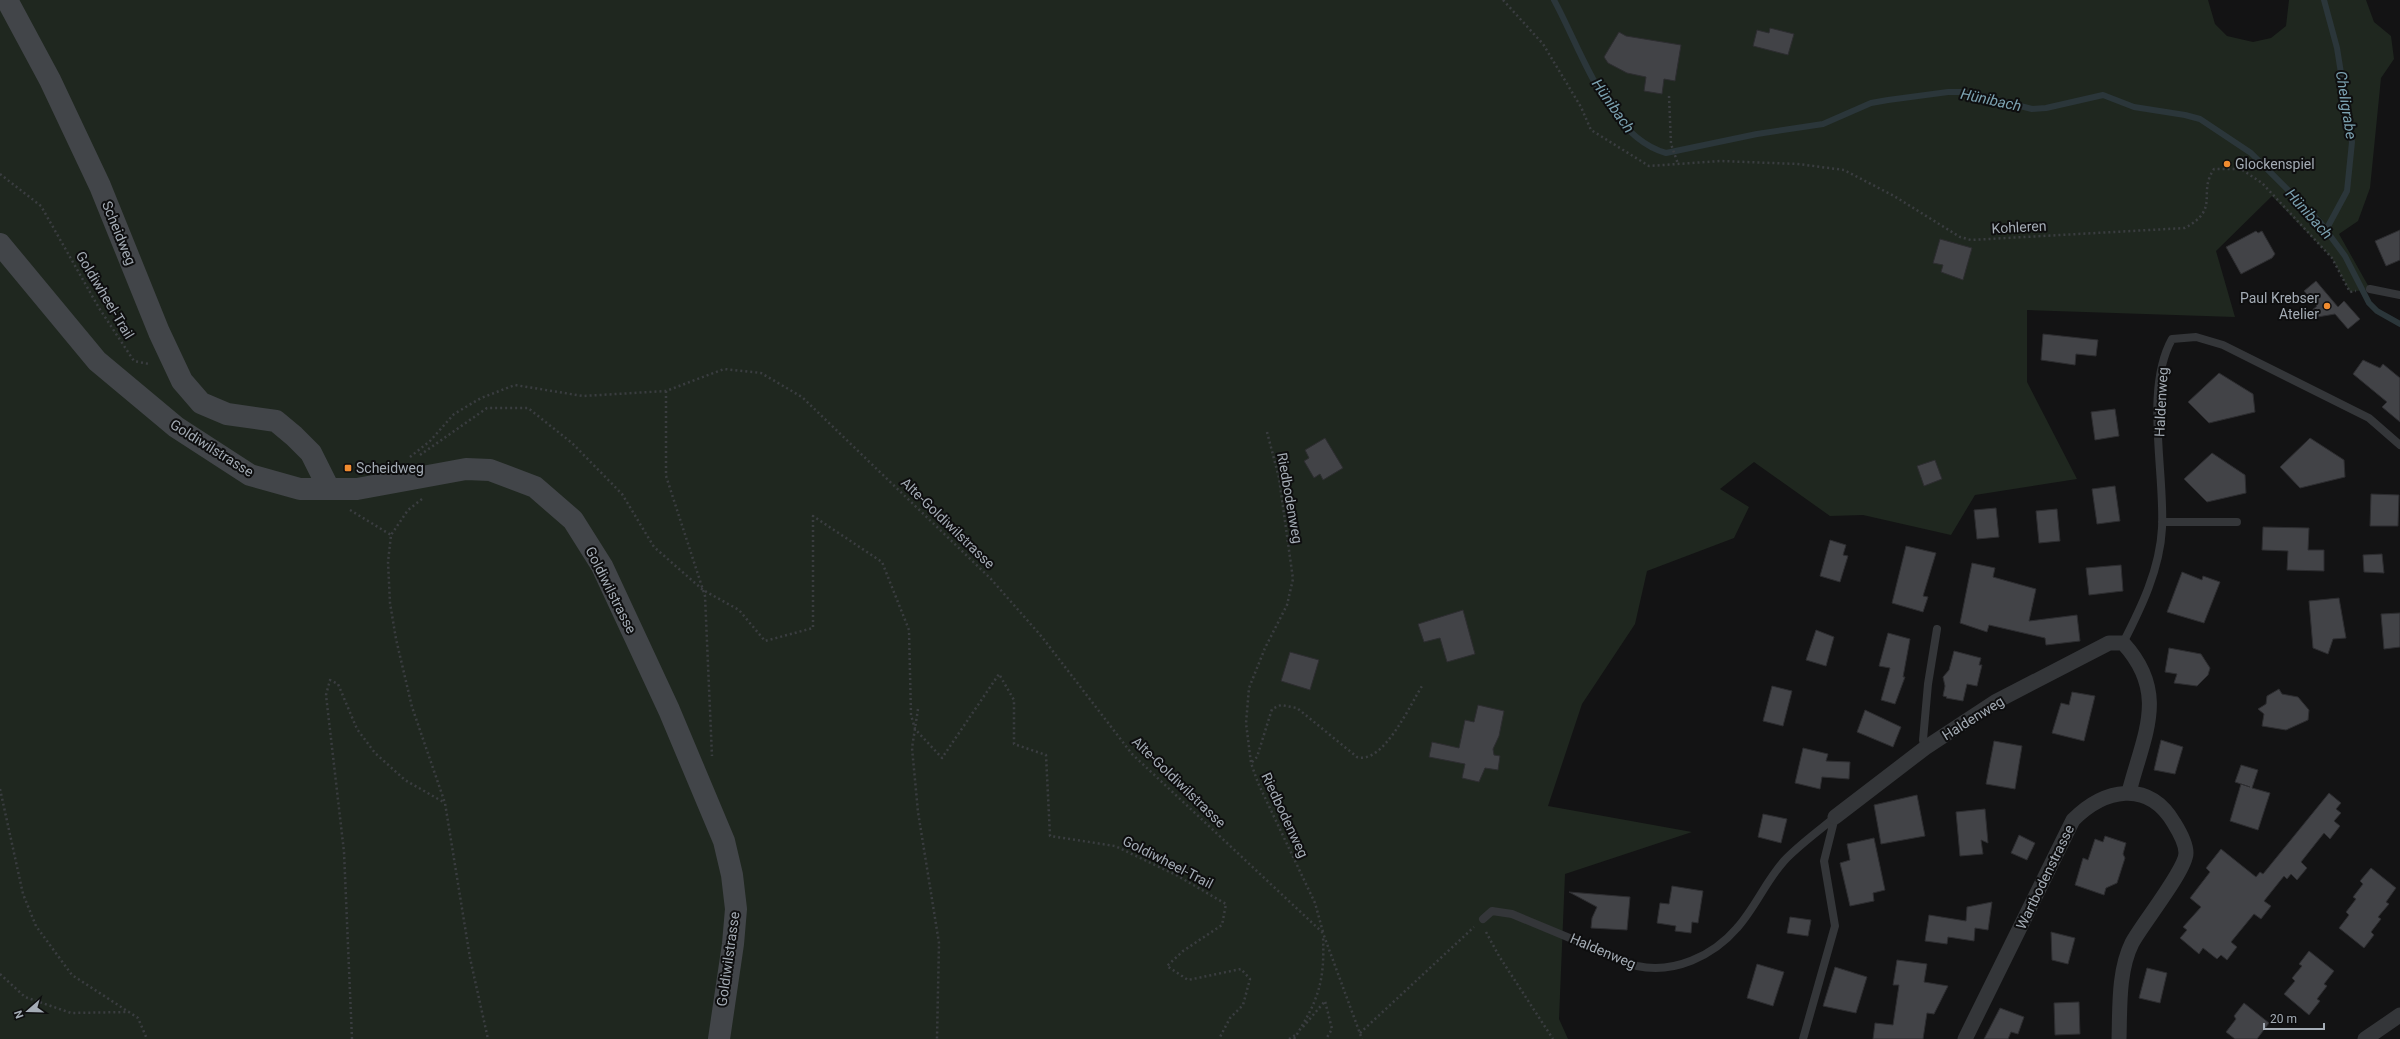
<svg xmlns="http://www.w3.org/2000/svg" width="2400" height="1039" viewBox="0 0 2400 1039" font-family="Roboto,sans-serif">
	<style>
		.green { fill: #1f271f }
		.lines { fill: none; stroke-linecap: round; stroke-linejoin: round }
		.stream { stroke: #2b363a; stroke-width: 6 }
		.building { fill: #424347; stroke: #2d2d30 }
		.path { stroke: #3a3d40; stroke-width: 2.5; stroke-dasharray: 2 3; stroke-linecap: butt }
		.lane { stroke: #343639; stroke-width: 8 }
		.street { stroke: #343639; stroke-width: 15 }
		.secondary { stroke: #424549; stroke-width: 22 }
		.poi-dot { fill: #f08b2f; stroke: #0e0e0f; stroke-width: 1.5 }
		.labels { text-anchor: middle; stroke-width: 4; stroke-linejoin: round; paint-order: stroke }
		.poi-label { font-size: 14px; fill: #a4acb5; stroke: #0e0e0f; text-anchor: start }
		.street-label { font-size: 14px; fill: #a4acb5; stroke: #0e0e0f }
		.water-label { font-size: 15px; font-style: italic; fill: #7ba1b0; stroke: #0e0e0f }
	</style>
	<rect width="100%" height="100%" fill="#131314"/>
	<path class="green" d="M0 0H2208L2215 24 2227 36 2253 42 2271 38 2286 26 2289 0H2366L2374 22 2391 36 2394 59 2381 78 2370 188 2358 221 2339 234 2370 289 2350 292 2332 258 2272 196 2216 251 2235 317 2027 310V382L2077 479 1975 495 1951 535 1863 515 1830 516 1754 462 1720 489 1749 507 1734 538 1647 571 1635 624 1582 704 1548 806 1692 832 1565 874 1559 1019 1568 1039H0Z"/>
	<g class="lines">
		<path class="stream" d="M1554 0C1581 49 1608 137 1666 153L1757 134 1823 124 1871 103 1888 100 1948 92H1965L2032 109 2046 108 2103 95 2134 107 2185 115 2200 119 2251 153 2320 222 2345 256 2369 303 2377 311 2400 324
			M2324 0 2337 48 2352 142 2347 191 2326 230"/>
	</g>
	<path class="building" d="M1770 28 1794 34 1788 55 1753 46 1757 30 1769 33Z
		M1619 32 1626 36 1681 45 1675 81 1664 79 1662 94 1644 91 1646 77 1627 73 1608 63 1604 57Z
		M2400 230V260L2386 266 2375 241Z
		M2256 231 2258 233 2262 231 2275 254 2272 258 2241 274 2226 247Z
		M1940 239 1972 248 1963 280 1941 272 1943 265 1933 263Z
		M2316 281 2338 307 2344 301 2360 319 2348 329 2335 314 2300 320 2317 306 2304 291Z
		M2043 334 2098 340 2096 356 2076 354 2075 365 2041 360Z
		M2363 360 2380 368 2383 364 2400 378V422L2382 407 2387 402 2353 374Z
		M2219 373 2253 394 2255 412 2209 423 2188 402Z
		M2115 409 2119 436 2095 440 2091 412Z
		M1325 438 1343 468 1323 480 1320 474 1314 478 1304 461 1309 458 1305 450Z
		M2310 438 2344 460 2345 477 2300 488 2280 467Z
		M2212 453 2245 475 2246 493 2207 502 2184 479Z
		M1935 460 1942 479 1924 486 1917 466Z
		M2115 486 2120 521 2097 524 2092 489Z
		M2371 494 2399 495 2398 526H2370Z
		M1996 508 1999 537 1977 539 1974 510Z
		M2057 509 2060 541 2039 543 2036 511Z
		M2263 527 2309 528 2308 550H2324V571L2287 570 2288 551 2262 550Z
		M1830 540 1846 545 1843 555 1848 556 1840 582 1820 576Z
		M1906 546 1936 553 1923 596 1928 597 1923 612 1892 603Z
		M2382 554 2384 573 2364 572 2363 555Z
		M1972 563 1995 568 1993 577 2036 589 2029 621 2077 615 2080 641 2046 645 2045 638 1989 625 1987 632 1960 623Z
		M2121 565 2123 591 2089 595 2086 568Z
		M2182 572 2202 580 2203 576 2220 582 2204 623 2167 612Z
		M2339 598 2346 638 2333 639 2328 654 2313 648 2309 601Z
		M1463 610 1475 654 1447 662 1440 638 1424 642 1418 624Z
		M2400 613V647L2384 649 2381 614Z
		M1816 630 1834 637 1826 666 1806 660Z
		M1888 633 1910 639 1903 677H1905L1895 704 1881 700 1890 668 1879 666Z
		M2169 648 2201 654 2210 668 2208 675 2197 686 2174 683 2177 674 2165 672Z
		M1954 651 1981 658 1979 665H1982L1977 686 1967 684 1963 701 1946 698 1947 697 1943 696 1945 686 1943 677 1949 670Z
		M1290 652 1319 660 1310 690 1281 681Z
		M1772 686 1792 691 1783 726 1763 721Z
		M2279 689 2282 694 2298 697 2309 710 2308 720 2286 730 2262 726 2264 714 2258 709 2266 704 2267 696Z
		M2072 692 2095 696 2084 741 2052 733 2061 703 2069 705Z
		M1478 705 1504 711 1499 736 1493 749 1494 755 1500 756 1498 770 1485 768 1479 782 1462 778 1465 764 1429 757 1432 742 1459 748 1465 720 1474 722Z
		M1865 710 1901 727 1893 747 1857 732Z
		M2161 740 2183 747 2175 774 2154 770Z
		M1994 741 2022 746 2015 789 1986 784Z
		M1803 748 1828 754 1826 761 1850 762 1849 779 1822 777 1820 789 1795 783Z
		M2241 765 2258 770 2252 788 2270 793 2258 830 2230 821 2241 784 2250 787 2235 782Z
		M2329 793 2341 803 2336 809 2341 813 2334 821 2340 826 2330 839 2324 833 2301 862 2307 868 2297 880 2291 874 2287 879 2284 876 2264 901 2271 906 2261 919 2254 914 2231 942 2237 947 2227 960 2221 955 2217 959 2203 948 2199 954 2180 938 2187 930 2183 927 2201 907 2190 898 2210 872 2206 868 2221 849 2256 877 2260 872 2263 874Z
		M1917 795 1925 836 1881 844 1874 805Z
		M1985 809 1988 843 1981 840 1983 854 1960 856 1956 812Z
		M1763 814 1787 819 1781 843 1758 837Z
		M2019 835 2035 843 2027 860 2011 853Z
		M2105 836 2126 843 2123 854 2125 858 2117 883 2106 888 2104 895 2075 885 2083 858 2088 860 2095 839 2103 842Z
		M1874 838 1885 890 1873 893 1874 901 1850 906 1840 863 1850 860 1847 844Z
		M2371 868 2396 888 2386 902 2389 904 2378 917 2381 919 2371 932 2374 935 2364 948 2339 928 2349 915 2346 912 2356 899 2353 897 2363 884 2360 881Z
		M1672 886 1703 891 1698 923 1692 922 1691 933 1675 931 1676 926 1657 923 1660 903 1669 904Z
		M1569 892 1630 897 1627 930 1591 928 1592 918 1597 907Z
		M1992 902 1988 930 1975 928 1974 941 1948 937 1947 944 1925 941 1929 915 1966 921 1967 907Z
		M1790 917 1811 920 1808 936 1787 933Z
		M2051 932 2075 938 2068 964 2052 960Z
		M2309 951 2334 971 2324 984 2327 986 2317 999 2320 1001 2309 1015 2284 994 2295 981 2292 978 2302 966 2299 964Z
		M1897 960 1927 964 1924 982 1948 986 1934 1014 1927 1013 1923 1039H1873L1875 1023 1893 1025 1899 985H1893Z
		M1757 964 1784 972 1773 1006 1747 998Z
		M1835 967 1867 977 1856 1013 1823 1006Z
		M2147 968 2167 973 2160 1003 2139 998Z
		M2079 1002 2080 1034 2055 1035 2054 1003Z
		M2244 1003 2269 1023 2257 1039H2235L2226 1032 2236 1019 2234 1016Z
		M2000 1008 2024 1017 2018 1034 2011 1032 2008 1039H1984Z"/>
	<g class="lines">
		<path class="path" d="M1503 0 1543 44 1581 107 1591 130 1649 166 1720 161 1798 164 1844 170 1894 196 1960 237 1971 240 2185 228C2221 208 2197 194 2214 169H2241L2262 183 2332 258 2350 292 2356 291
			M1669 96 1671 144 1678 164
			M0 174 41 206 99 308 134 361 149 364
			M666 391V476L705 596 712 756
			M1267 432 1279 478 1293 579 1287 605 1265 648 1249 688 1246 723 1251 763 1258 783 1315 903 1323 932
			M420 455 487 408H528L572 443 622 494 654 547 703 590 739 610 765 641 813 628V516L882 562 909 630 911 715 915 729 942 758 999 674 1014 700V744L1046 755 1050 836 1115 846 1176 875 1226 904 1222 925 1183 951 1167 966 1188 980 1241 969 1250 979 1243 1005 1230 1018 1219 1039
			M410 457 430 441 454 414 481 398 515 385 583 396 666 391 724 369 761 373 802 397 991 579 1042 637 1132 754 1323 933 1362 1039
			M422 499 408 510 391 535 388 562 390 603 396 639 412 707 445 803 470 958 488 1039
			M350 510 391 535
			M918 709 912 748 918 812 939 943 937 1039
			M1252 762 1257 757 1272 709 1281 705 1297 708 1357 757C1383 765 1410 705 1422 686
			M0 789 23 894 36 926 72 975 138 1018 147 1039
			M1486 932 1499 956 1553 1039
			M0 974 25 997 71 1013 129 1012
			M1303 1027 1325 1001 1332 1029 1326 1039
			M1360 1033 1474 927
			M352 1039 344 852 326 695 330 680 338 684 357 729 375 753 405 780 445 803
			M1289 1039 1297 1034
			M1294 1039C1318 1001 1325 982 1323 937"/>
		<path class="lane" d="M2370 289 2400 295
			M2162 522H2237
			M2123 643C2141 608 2160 569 2162 528 2165 472 2144 389 2172 339L2196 337 2223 345 2369 418 2400 445
			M1925 748 1923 740 1928 684 1937 629
			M1483 919 1492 911 1512 914 1637 966C1674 974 1713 956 1737 928 1755 908 1766 881 1784 861 1799 845 1819 831 1835 817
			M1803 1039 1835 926 1824 861 1835 817"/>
		<path class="street" d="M1835 817 1925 748 1995 702 2109 643H2123C2169 693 2144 734 2129 792
			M1965 1039 2073 820C2104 789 2148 779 2174 823 2179 831 2186 843 2186 853 2186 870 2142 924 2132 943 2118 971 2120 1009 2119 1039
			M2365 1039 2400 1015"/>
		<path class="secondary" d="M7 0 50 80 100 186 159 332 182 381 201 403 227 414 276 421 294 436 311 453 329 489
			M0 244 97 361 176 427 250 475 300 489H357L466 469 490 470 535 487 573 520 602 566 669 710 724 841 732 875 736 909 733 944 719 1039"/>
	</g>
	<g class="poi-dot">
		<circle cx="2227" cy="164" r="4"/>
		<circle cx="2327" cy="306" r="4"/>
		<rect x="344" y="464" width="8" height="8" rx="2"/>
	</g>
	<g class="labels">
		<g class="poi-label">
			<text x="2235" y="169">Glockenspiel</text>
			<text x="2319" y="303" text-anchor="end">Paul Krebser<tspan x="2319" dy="16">Atelier</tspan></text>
			<text x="356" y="473">Scheidweg</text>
		</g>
		<g class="street-label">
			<text transform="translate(2019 227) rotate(-3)" y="5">Kohleren</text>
			<text transform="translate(119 233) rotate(68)" y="5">Scheidweg</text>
			<text transform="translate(105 295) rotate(59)" y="5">Goldiwheel-Trail</text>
			<text transform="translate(2161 402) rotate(-87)" y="5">Haldenweg</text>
			<text transform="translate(212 448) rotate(32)" y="5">Goldiwilstrasse</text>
			<text transform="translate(1290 498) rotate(80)" y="5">Riedbodenweg</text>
			<text transform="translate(948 523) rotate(44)" y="5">Alte-Goldiwilstrasse</text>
			<text transform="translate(611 590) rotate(63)" y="5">Goldiwilstrasse</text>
			<text transform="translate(1973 718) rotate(-32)" y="5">Haldenweg</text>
			<text transform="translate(1179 782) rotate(44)" y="5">Alte-Goldiwilstrasse</text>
			<text transform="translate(1285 815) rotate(65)" y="5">Riedbodenweg</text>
			<text transform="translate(1168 862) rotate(27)" y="5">Goldiwheel-Trail</text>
			<text transform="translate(2045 877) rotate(-64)" y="5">Wartbodenstrasse</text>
			<text transform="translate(1603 951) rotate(23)" y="5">Haldenweg</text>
			<text transform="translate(728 959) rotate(-82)" y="5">Goldiwilstrasse</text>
		</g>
		<g class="water-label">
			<text transform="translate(1991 100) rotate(12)" y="5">Hünibach</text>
			<text transform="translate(2346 105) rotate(81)" y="5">Cheligrabe</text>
			<text transform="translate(1613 106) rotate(55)" y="5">Hünibach</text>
			<text transform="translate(2309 214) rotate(48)" y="5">Hünibach</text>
		</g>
	</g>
	<g transform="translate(28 1011) rotate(250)" stroke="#0e0e0f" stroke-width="3" paint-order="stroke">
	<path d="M0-3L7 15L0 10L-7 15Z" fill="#a4acb5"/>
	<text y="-6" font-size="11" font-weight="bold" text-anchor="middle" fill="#a4acb5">N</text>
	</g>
	<path d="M2264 1023v6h60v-6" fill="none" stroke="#a4acb5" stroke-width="2"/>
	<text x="2270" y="1023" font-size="12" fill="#a4acb5" stroke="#0e0e0f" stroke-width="3" paint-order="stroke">20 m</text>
</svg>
